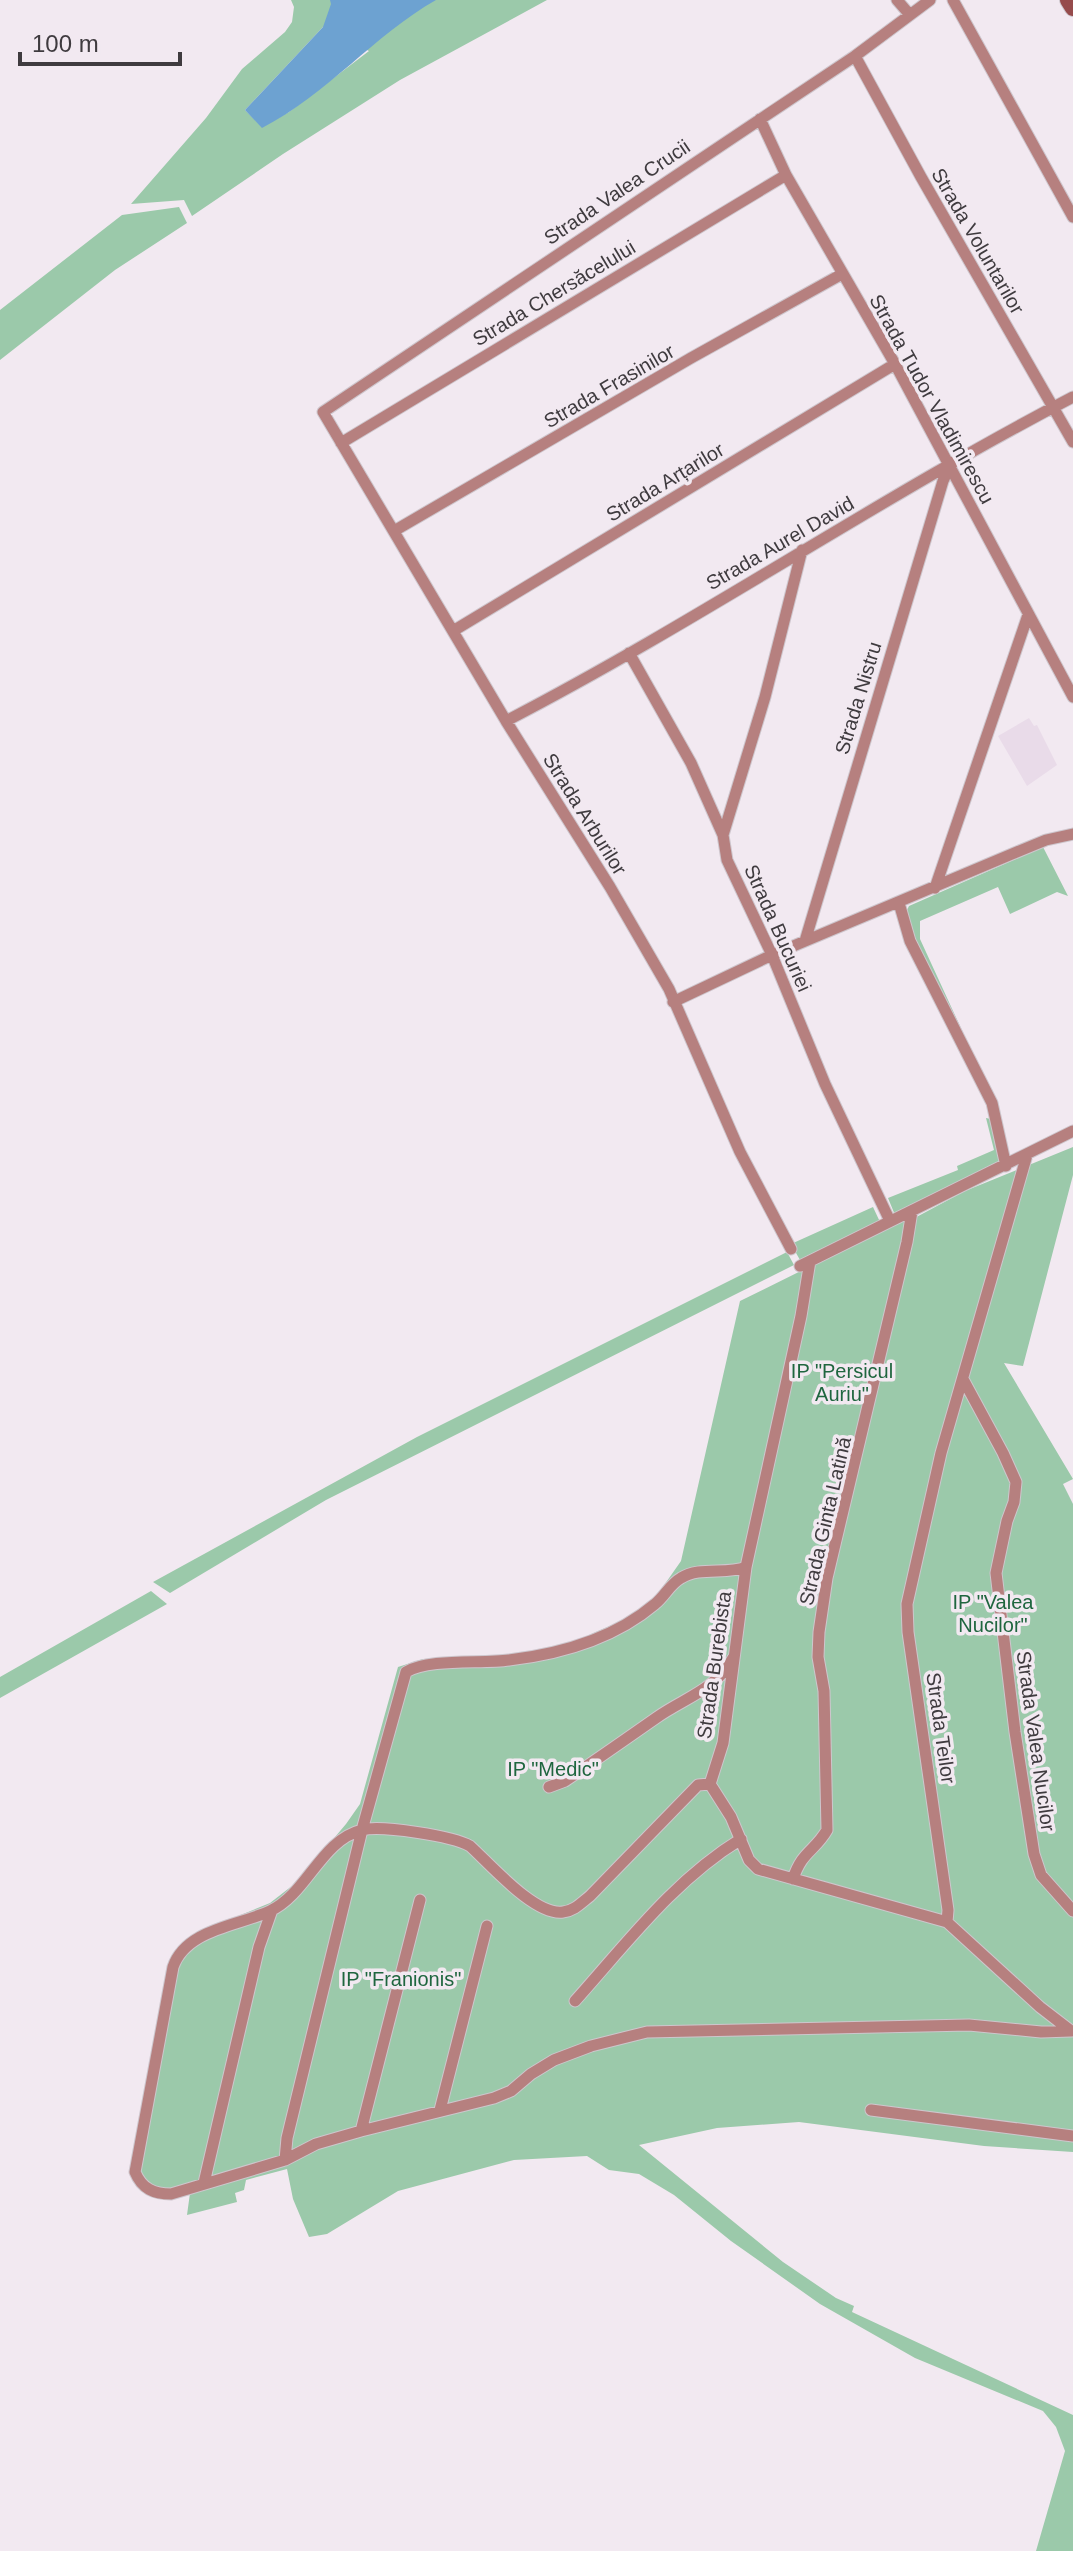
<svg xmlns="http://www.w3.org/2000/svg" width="1073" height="2551" viewBox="0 0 1073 2551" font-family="Helvetica,sans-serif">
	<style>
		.built { fill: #e9dbe9 }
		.green { fill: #9bc9aa; fill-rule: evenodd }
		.water { fill: #6da2d1 }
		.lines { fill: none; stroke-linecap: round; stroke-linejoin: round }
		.street-casing { stroke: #cec6cd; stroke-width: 13 }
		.secondary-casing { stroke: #cec6cd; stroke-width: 18 }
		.street { stroke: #b6807f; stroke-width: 11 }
		.secondary { stroke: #964b4c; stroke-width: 16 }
		.labels { text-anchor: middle; stroke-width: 7; stroke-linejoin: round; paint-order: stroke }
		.street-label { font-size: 20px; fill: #3f3b3f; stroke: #f2e9f1 }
		.park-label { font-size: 20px; fill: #1f663f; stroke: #f2e9f1 }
	</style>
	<rect width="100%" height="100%" fill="#f2e9f1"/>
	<path class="built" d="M1029 718 1034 726 1037 725 1057 765 1027 786 998 736Z"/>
	<path class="green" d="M291 0H547L400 80 283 154 192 216 184 200 131 204 206 118 242 69 285 32 292 22 294 7ZM323 27 369 51 289 112 262 127 245 110Z
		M179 207 187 223 115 270 0 360V310L122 215Z
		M1043 847 1068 896 1057 892 1010 914 998 887 920 921V939L965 1037H962L914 940 906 912 909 906Z
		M986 1118 991 1119 1000 1164 895 1215 888 1198 958 1170 957 1166 994 1150Z
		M1073 1147V1175L1023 1366 1004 1363 1073 1479 1063 1484 1073 1504V2152L984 2146 799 2122 717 2128 639 2145 783 2262 836 2298 854 2306 852 2312 1073 2415V2551H1036L1065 2451 1056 2427 1043 2411 915 2358 820 2304 731 2241 674 2195 639 2174 609 2170 587 2156 514 2160 398 2191 327 2234 309 2237 293 2199 287 2169 246 2180 244 2190 235 2193 237 2202 187 2215 190 2193C162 2201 145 2203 130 2173L175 1951 181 1945 219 1924 270 1903 297 1882 346 1824 360 1804 398 1667 423 1659 492 1658 562 1647 628 1618 653 1601 681 1561 740 1301 904 1220 909 1221 965 1191Z
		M873 1207 880 1222 800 1260 791 1244Z
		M787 1252 794 1265 326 1500 170 1593 153 1582 417 1437Z
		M151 1591 167 1604 0 1698V1677Z"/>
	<path class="water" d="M330 0H436C374 35 328 94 262 128L245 110 323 27 331 4Z"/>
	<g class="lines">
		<defs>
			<path id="street" d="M897 0 910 15
				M953 0 1073 217
				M855 56 921 177 1073 442
				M760 119 786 175 895 364 1073 697
				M341 443 786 175
				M394 531 691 358 842 274
				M453 631 895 364
				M629 653 691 763 723 835 727 860 772 955 825 1084 890 1221
				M506 721C699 621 880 497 1073 397
				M723 835 765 697 802 550
				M935 888 1028 615
				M899 903 910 941 992 1103 1006 1166
				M805 941 943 481 950 466
				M673 1002 772 955 1012 854 1046 840 1073 834
				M1027 1155 941 1453 907 1604 908 1632 948 1910 947 1922 1040 2007 1071 2031
				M791 1249 740 1152 669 989 610 887 506 721 323 412 855 56 930 0
				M810 1261 801 1316 746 1567 723 1743 710 1784 731 1817 749 1860 758 1869 947 1922
				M800 1266 1073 1131
				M963 1379 1003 1453 1016 1482 1014 1502 1007 1521 996 1573 1015 1732 1034 1854 1041 1875 1073 1911
				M710 1784 698 1785 590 1896C581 1903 574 1911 563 1912 535 1916 490 1864 470 1846 453 1836 381 1825 362 1830 321 1840 307 1894 270 1911 238 1926 186 1929 173 1967L135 2172C142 2189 154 2194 171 2194L285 2160 316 2144 361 2131 494 2098 511 2091 531 2074 554 2060 591 2046 647 2032 969 2025 1041 2032 1071 2031
				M549 1787 565 1781C596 1760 626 1739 656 1718 684 1698 716 1690 733 1658
				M793 1879C802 1851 815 1851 827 1830L824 1691 818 1657 819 1632 827 1578 907 1242 912 1211
				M575 2001C627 1943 674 1880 741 1839
				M440 2110 487 1926
				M871 2110 1073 2136
				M361 2131 420 1900
				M285 2160 287 2138 362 1830 406 1672C429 1658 481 1664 509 1660 560 1654 615 1638 655 1604 665 1596 670 1584 681 1578 700 1566 726 1575 746 1567
				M204 2183 259 1947 272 1910"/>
			<path id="secondary" d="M1068 0 1073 8"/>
		</defs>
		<use href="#street" class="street-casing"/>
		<use href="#secondary" class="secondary-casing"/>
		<use href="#street" class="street"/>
		<use href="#secondary" class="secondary"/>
	</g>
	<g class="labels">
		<g class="street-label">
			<text transform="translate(617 192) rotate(-34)" y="7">Strada Valea Crucii</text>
			<text transform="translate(978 241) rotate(60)" y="7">Strada Voluntarilor</text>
			<text transform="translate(554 293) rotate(-31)" y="7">Strada Chersăcelului</text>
			<text transform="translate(609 386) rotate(-30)" y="7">Strada Frasinilor</text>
			<text transform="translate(932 399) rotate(61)" y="7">Strada Tudor Vladimirescu</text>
			<text transform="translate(665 482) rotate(-31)" y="7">Strada Arțarilor</text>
			<text transform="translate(780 543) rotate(-30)" y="7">Strada Aurel David</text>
			<text transform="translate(858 698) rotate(-73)" y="7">Strada Nistru</text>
			<text transform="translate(585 814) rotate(58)" y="7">Strada Arburilor</text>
			<text transform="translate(778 928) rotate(66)" y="7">Strada Bucuriei</text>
			<text transform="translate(825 1521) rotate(-77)" y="7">Strada Ginta Latină</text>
			<text transform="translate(714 1665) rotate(-82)" y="7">Strada Burebista</text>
			<text transform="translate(941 1728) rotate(82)" y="7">Strada Teilor</text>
			<text transform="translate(1036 1741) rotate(82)" y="7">Strada Valea Nucilor</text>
		</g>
		<g class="park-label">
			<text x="842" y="1378">IP "Persicul<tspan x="842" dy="23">Auriu"</tspan></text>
			<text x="993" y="1609">IP "Valea<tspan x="993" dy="23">Nucilor"</tspan></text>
			<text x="553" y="1776">IP "Medic"</text>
			<text x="401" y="1986">IP "Franionis"</text>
		</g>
	</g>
	<path d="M20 52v12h160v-12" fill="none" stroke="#3f3b3f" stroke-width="4"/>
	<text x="32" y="52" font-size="24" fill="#3f3b3f" stroke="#f2e9f1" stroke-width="6" paint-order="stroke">100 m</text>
</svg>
